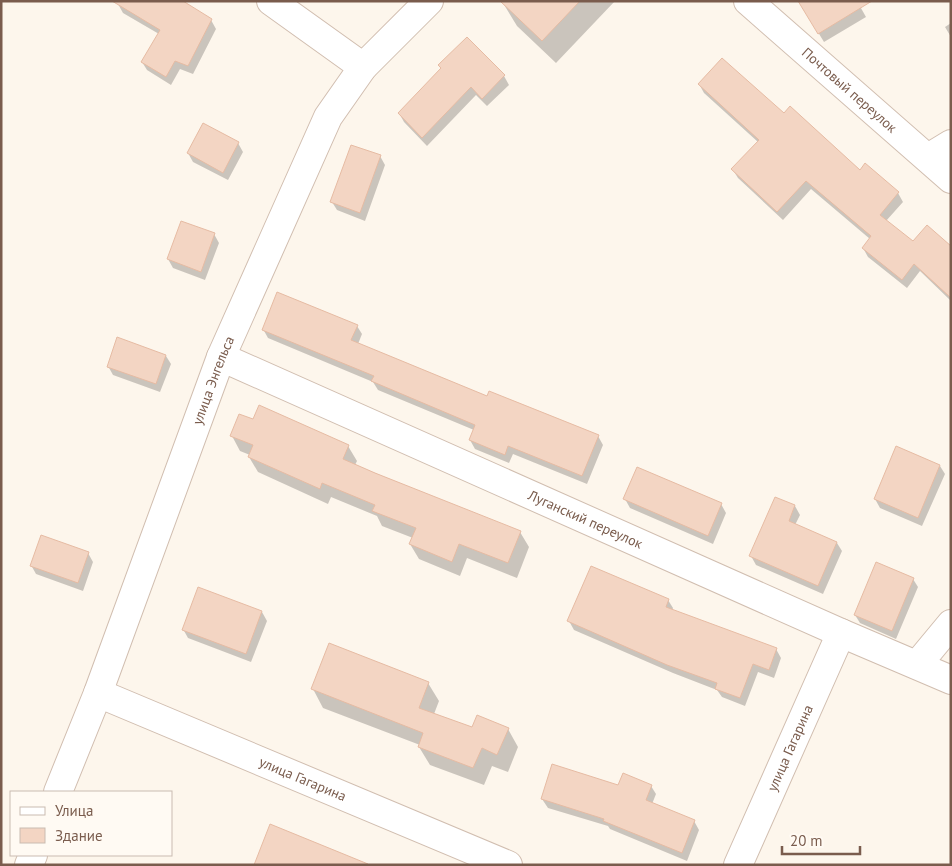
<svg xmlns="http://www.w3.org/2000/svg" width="952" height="866" viewBox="0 0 952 866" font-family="'PT Sans',sans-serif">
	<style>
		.shadow { fill: #0003 }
		.building { fill: #f3d5c3; stroke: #e6bba3 }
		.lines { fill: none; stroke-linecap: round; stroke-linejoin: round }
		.minor-casing { stroke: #d1beb0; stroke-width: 30 }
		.minor { stroke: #fff; stroke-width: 28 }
		.labels { text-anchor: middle; stroke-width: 5; stroke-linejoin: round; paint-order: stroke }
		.street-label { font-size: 14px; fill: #7a5c4d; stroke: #fffaf3 }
	</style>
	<rect width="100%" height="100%" fill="#fdf6ec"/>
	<path class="shadow" d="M505 1H615L556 63 517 26 503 3Z
		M799 1H857L866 17 824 42Z
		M118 4 211 20 216 29 193 74 180 69 171 85 147 70 142 62 159 34 123 13Z
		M951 23V37L945 27Z
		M467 38 504 76 509 85 487 106 476 95 427 146 404 122 399 113 441 69 439 66Z
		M699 84 784 115 860 172 898 193 903 202 886 221 913 242 951 248V301L920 271 907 288 868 257 863 248 870 239 811 189 783 220 738 178 733 170 758 142 704 93Z
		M238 143 243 152 228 180 193 162 188 153Z
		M380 156 385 165 365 221 337 210 332 202Z
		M214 234 219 243 205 280 173 268 168 259Z
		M357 326 362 334 358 344 487 398 598 436 603 445 587 484 513 454 509 463 475 449 470 440 474 430 378 390 373 382 268 338 263 329Z
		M166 356 171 364 160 392 113 375 108 366Z
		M232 436 348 446 357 461 355 465 520 532 529 547 517 578 467 558 460 576 419 559 410 544 413 538 382 526 377 516 331 497 328 504 258 472 249 457 250 455 240 451Z
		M940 466 945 474 922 526 880 508 875 499Z
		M776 498 795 506 800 515 795 525 837 543 842 551 823 594 756 565 751 556Z
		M625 499 721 504 726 513 713 544 630 508Z
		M88 553 93 562 83 591 36 574 31 565Z
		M913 579 918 587 896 639 860 623 855 615Z
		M668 600 673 608 672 611 776 649 781 658 774 678 758 672 745 706 722 697 717 690 673 673 574 630 569 621Z
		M262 612 267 621 251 662 188 638 183 629Z
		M428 683 439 701 434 714 472 728 508 729 518 747 508 772 492 766 484 785 430 765 419 747 420 745 323 708 313 689Z
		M618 786H651L656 794 652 804 694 821 699 830 687 861 610 829 608 826 548 808 542 799Z"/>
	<path class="building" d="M112 1H183L212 19 188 66 175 61 166 77 141 62 160 30Z
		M500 1H580L542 41Z
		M798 1H872L818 34Z
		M467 37 505 75 482 99 471 87 422 138 398 113 441 68 438 65Z
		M722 58 784 113 790 106 860 170 865 163 899 192 880 215 913 241 927 225 951 246V298L914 264 902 280 862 248 871 236 806 181 777 212 731 169 759 140 698 84Z
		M203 123 239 142 223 173 187 153Z
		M351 145 381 155 360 213 330 202Z
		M181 221 215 233 201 272 167 259Z
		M277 292 358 325 351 340 487 396 489 391 599 435 582 476 508 446 505 455 469 440 475 425 371 381 374 376 262 330Z
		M117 337 166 355 156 384 107 367Z
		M259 405 349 445 343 459 375 473 521 531 508 563 459 544 452 562 409 544 416 528 372 511 375 505 322 483 320 489 248 457 253 445 230 436 239 414 253 419Z
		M896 446 940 465 918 518 874 499Z
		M637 467 722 503 708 536 623 499Z
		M775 497 795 505 789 521 837 542 818 586 749 556Z
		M41 535 89 552 78 583 30 566Z
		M876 562 914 578 892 631 854 615Z
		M591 566 669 599 666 607 777 648 769 670 753 664 740 698 715 689 717 683 667 665 567 621Z
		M198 587 262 611 246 654 182 630Z
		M329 643 429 682 419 708 472 727 477 715 509 728 497 755 482 748 473 768 418 747 423 733 311 689Z
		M552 764 618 785 623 773 652 785 646 800 695 820 682 853 603 821 604 819 541 799Z
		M270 824 368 864V865H254Z"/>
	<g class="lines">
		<defs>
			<g id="minor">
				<path d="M271 1 363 67"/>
				<path id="s1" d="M748 1 951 179"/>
				<path d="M928 158 951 144"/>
				<path id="s2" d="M221 357 841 633 951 680"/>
				<path d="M917 665 951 624"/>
				<path id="s3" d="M98 693 508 865"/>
				<path id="s4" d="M58 792 98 693 221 357 328 117 363 67 429 1"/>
				<path d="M29 865 33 855"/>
				<path id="s5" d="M738 865 841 633"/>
			</g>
		</defs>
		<use href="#minor" class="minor-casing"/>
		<use href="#minor" class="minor"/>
	</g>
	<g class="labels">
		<g class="street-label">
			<text dy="5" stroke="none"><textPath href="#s1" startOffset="135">Почтовый переулок</textPath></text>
			<text dy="5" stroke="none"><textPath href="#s4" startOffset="440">улица Энгельса</textPath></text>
			<text dy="5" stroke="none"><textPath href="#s2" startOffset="399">Луганский переулок</textPath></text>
			<text dy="5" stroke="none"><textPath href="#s5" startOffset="128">улица Гагарина</textPath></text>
			<text dy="5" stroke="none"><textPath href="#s3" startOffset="222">улица Гагарина</textPath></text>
		</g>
	</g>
	<rect width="952" height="866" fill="none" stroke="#7a5c4d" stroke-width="5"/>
	<rect x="10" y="791" width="162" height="65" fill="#fffaf3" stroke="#cabbb1"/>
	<rect x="20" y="807" width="25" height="8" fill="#ffffff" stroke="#cabbb1"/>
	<text x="55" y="816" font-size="15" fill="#7a5c4d">Улица</text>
	<rect x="20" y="828" width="25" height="15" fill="#f3d5c3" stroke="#cabbb1"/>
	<text x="55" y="841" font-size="15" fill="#7a5c4d">Здание</text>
	<path d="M782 846v8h78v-8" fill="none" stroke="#7a5c4d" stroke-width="2.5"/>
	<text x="790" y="846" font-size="15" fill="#7a5c4d" stroke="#fffaf3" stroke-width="4" paint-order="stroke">20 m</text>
</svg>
